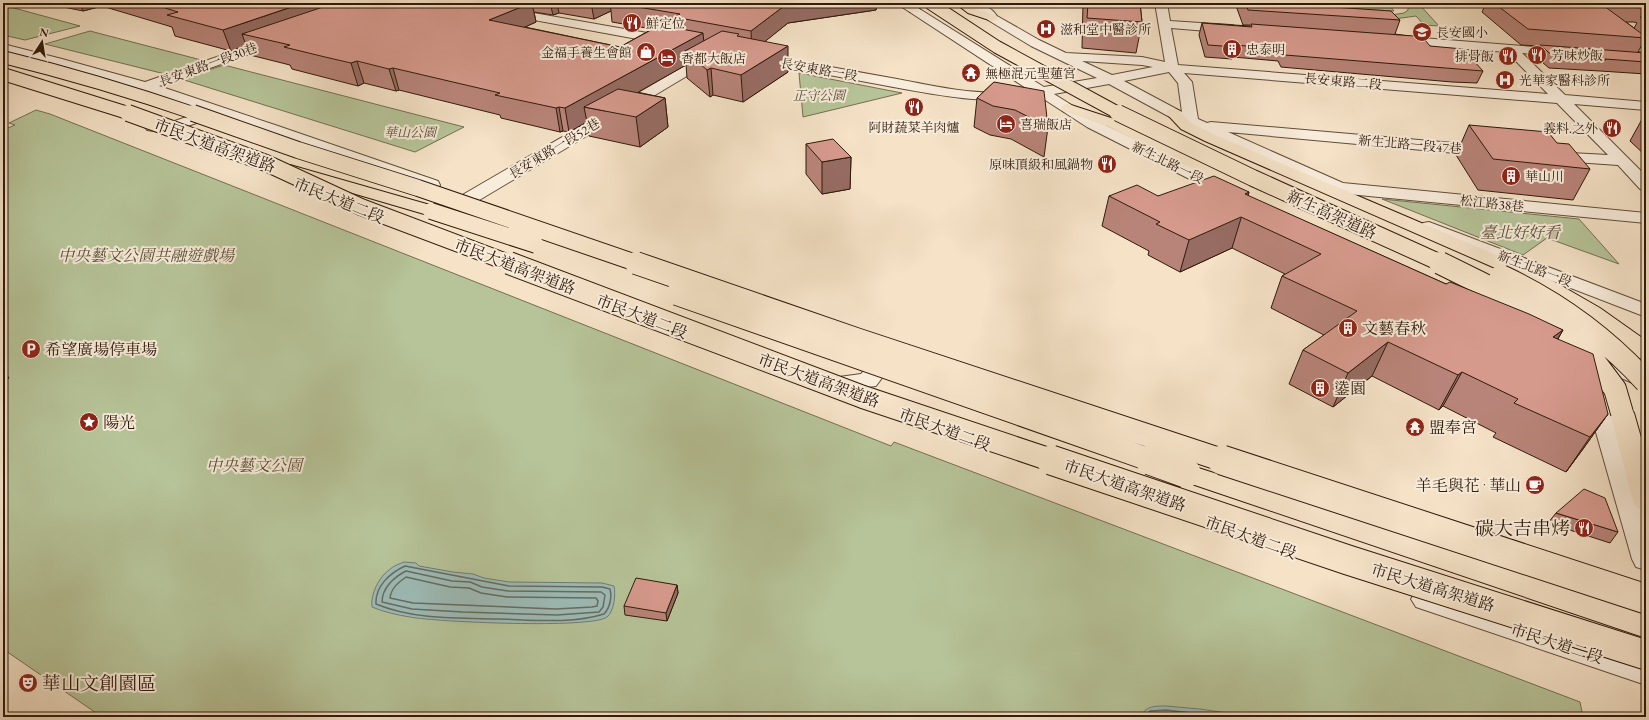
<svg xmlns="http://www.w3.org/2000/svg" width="1649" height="720" viewBox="0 0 1649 720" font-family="'EB Garamond','Noto Serif TC',serif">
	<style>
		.green { fill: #b7c499; stroke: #746f52 }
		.water { fill: #9dbdb9; stroke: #717c73 }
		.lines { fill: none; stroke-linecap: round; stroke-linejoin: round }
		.shore { stroke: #666c62; stroke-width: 1.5 }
		.minor-casing { stroke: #614c39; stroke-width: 2 }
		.highway-casing { stroke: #301a0a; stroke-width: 2 }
		.minor { fill: #f8ecdb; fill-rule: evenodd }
		.highway { fill: #f5e2c7; fill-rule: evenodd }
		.highway-bridge-far3-casing { stroke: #301a0a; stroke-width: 14; stroke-linecap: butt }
		.highway-bridge-far2-casing { stroke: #301a0a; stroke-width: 18; stroke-linecap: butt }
		.highway-bridge-far1-casing { stroke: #301a0a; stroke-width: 24; stroke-linecap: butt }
		.highway-bridge-casing { stroke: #301a0a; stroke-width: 31; stroke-linecap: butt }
		.highway-bridge-far3 { stroke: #f5e2c7; stroke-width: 12 }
		.highway-bridge-far2 { stroke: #f5e2c7; stroke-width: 16 }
		.highway-bridge-far1 { stroke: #f5e2c7; stroke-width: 22 }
		.highway-bridge { stroke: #f5e2c7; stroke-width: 29 }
		.wall { fill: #b88479; stroke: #301a0a; fill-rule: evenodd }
		.shaded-wall { fill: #966c63; stroke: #301a0a }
		.building { fill: #d69a8d; stroke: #301a0a }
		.labels { text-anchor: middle; stroke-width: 4; stroke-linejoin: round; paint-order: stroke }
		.far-poi-label { font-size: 13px; fill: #301a0a; stroke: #f8ecdb; text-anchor: start }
		.far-street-label { font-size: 13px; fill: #301a0a; stroke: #f8ecdb }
		.far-park-label { font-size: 13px; font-style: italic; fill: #584d35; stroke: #f8ecdb }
		.street-label { font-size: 16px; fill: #301a0a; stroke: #f8ecdb }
		.park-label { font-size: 16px; font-style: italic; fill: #584d35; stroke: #f8ecdb }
		.poi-label { font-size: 16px; fill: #301a0a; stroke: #f8ecdb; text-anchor: start }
		.near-poi-label { font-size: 19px; fill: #301a0a; stroke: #f8ecdb; text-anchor: end }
	</style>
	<rect width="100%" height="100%" fill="#f5e2c7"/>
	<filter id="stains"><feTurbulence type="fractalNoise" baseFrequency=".005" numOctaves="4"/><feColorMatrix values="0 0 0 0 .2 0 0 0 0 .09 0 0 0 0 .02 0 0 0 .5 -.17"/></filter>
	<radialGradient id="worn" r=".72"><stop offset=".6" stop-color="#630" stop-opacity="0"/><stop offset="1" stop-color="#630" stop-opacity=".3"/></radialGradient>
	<path class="green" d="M1320 3H1334L1343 8 1391 15 1404 13 1408 10V7L1405 3H1418L1439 26 1424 25 1416 16 1394 19H1330Z
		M1351 3 1389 5 1394 11 1355 9Z
		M3 5 80 26 25 40 3 35Z
		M90 31 209 62 169 75 45 44Z
		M224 65 464 127 415 152 181 79Z
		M799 73 902 93 803 117Z
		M36 110 50 114 891 446 894 442 1580 702 1583 717H102L3 649V130L15 125 9 123Z
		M1382 199 1579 219 1619 264 1547 238 1523 255Z"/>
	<path class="water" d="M404 562 416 563 419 566 453 572 473 574 484 578 509 582 602 583 614 586C616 594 614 612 607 617 591 629 436 622 410 617 397 615 384 612 372 607 370 595 379 577 389 570 393 566 399 564 404 562Z
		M1166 706 1200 709 1241 715V717H1140C1146 706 1154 706 1166 706Z"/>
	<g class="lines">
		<path class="shore" d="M405 566 509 586 602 587 610 589C612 597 610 608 604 614 572 624 534 620 500 619 460 618 414 620 376 604 375 586 390 573 405 566Z
			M406 571 452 581 470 582 482 587 508 591 601 592 605 595 603 607 599 612 557 615 463 612 412 609 382 602C382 588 394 577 406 571Z
			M406 577 450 587 469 588 481 593 507 597 596 598 598 601 597 606 592 607 556 609 413 603 390 598C391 588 399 582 406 577Z
			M1145 717 1150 711 1166 710 1225 717"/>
		<defs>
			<path id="minor" d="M451 3H476L670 37 674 38 676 41 674 44 670 45 457 6Z
				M896 3H910L1044 87 1097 78 1031 46 988 20 985 16 966 3C978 3 990 5 997 16L1039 40 1066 53 1142 57 1165 62 1155 3H1167L1170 21 1231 25 1235 26 1237 29 1235 32 1231 33 1171 28 1178 65 1548 94 1507 52 1397 44 1393 43 1391 40 1393 37 1397 36 1572 50 1574 53 1572 56 1568 57 1522 53 1565 95 1646 102V110L1574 104 1646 176V190L1640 189 1618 165 1546 160 1544 157 1546 154 1552 152 1608 155 1557 103 1184 73 1192 82 1198 119 1207 123 1211 122 1488 146 1494 148 1496 151 1494 154 1488 156 1228 132 1343 183 1646 213V223L1348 194 1344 195 1332 192 1168 116 1109 84 1054 94 1097 121 1235 188 1237 192 1235 196 1229 197 1223 196 1087 127 1039 96C989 106 938 95 888 86 845 78 802 70 759 62L754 61 753 58 754 55 759 54C805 62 851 71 897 79 939 87 986 98 1029 90ZM1082 61 1142 65 1153 67 1112 75ZM1169 72 1178 83 1182 112 1124 81Z
				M1576 3H1589L1646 44V54L1642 53Z
				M277 36 281 37 283 40 281 43 159 86 278 126 438 181 440 185 438 189 432 190 426 189 216 114 214 117 167 133 147 130 145 127 147 124 152 123 166 124 201 112 200 109 107 79 3 52V44L62 59 145 82Z
				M713 51 717 52 719 55 717 58 476 202 470 203 464 202 461 198 464 194 709 52Z
				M1429 222 1646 304V317L1423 231 1420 227 1423 223Z
				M883 344 891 346 899 355 876 386 825 392 817 390 814 385 817 380 861 374 876 356 872 351 875 346Z
				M1583 346 1646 372V385L1635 384 1575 358 1572 353 1575 348Z
				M1595 383 1603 385 1606 390 1646 515V570L1636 567 1632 559 1584 390 1587 385Z
				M1426 587 1646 657V685L1416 607 1411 599 1416 591Z"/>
			<path id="highway" d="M904 3H916L920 10 918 12H910Z
				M955 3H968L976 9 996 16 998 18 996 20 992 21 968 13Z
				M1068 104 1117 120 1299 209 1463 279 1466 283 1463 287 1456 289 1449 287 1287 217 1107 126 1063 111 1061 108 1063 105Z
				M1173 109 1178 110 1191 123 1215 135 1541 274 1600 308 1641 337 1646 342V360L1638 358 1612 336 1585 316 1527 282 1205 141 1181 129 1166 113 1168 110Z
				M290 165 437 207 440 211 437 215 431 216 284 173 282 170 284 167Z
				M1622 405 1630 407 1634 413 1646 455V511L1637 508 1633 501 1610 413 1614 407Z
				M1186 464 1646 612V638L1177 479 1173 473 1177 467Z"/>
		</defs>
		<use href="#minor" class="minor-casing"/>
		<use href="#highway" class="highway-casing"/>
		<use href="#minor" class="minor"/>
		<use href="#highway" class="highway"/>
		<defs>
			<path id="highway-bridge-far3" d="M930 3 997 47 1120 114
				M3 57C68 73 132 92 196 114
				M3 74 131 114"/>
			<path id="highway-bridge-far2" d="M128 113 266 163 361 207 512 264
				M193 113 298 150 418 188 639 264
				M1118 113 1253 178 1443 264
				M431 211 536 245"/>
			<path id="highway-bridge-far1" d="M509 263 863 397 1054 461
				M636 263 856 339 1225 461
				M1440 263 1525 305 1547 319 1588 353 1615 389 1622 413
				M1501 276C1557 302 1604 336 1646 382
				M677 294 1153 461"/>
			<path id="highway-bridge" d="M1051 460 1348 560 1646 655
				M1150 460 1186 473
				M1222 460 1646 599"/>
		</defs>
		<use href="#highway-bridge-far3" class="highway-bridge-far3-casing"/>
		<use href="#highway-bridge-far2" class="highway-bridge-far2-casing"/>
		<use href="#highway-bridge-far1" class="highway-bridge-far1-casing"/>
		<use href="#highway-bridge" class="highway-bridge-casing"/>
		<use href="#highway-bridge-far3" class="highway-bridge-far3"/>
		<use href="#highway-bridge-far2" class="highway-bridge-far2"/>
		<use href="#highway-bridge-far1" class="highway-bridge-far1"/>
		<use href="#highway-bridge" class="highway-bridge"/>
	</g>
	<path class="wall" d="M40 3H877L876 10 788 23 765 41 788 72 743 102 713 95 710 97 687 78 686 65 637 92 665 98 668 127 640 147 589 136 587 122 569 132 563 131 560 132 501 118 500 115 399 90 396 91 364 83 358 86 292 69 290 65 250 55 246 45 231 51 175 36 172 27 102 6 83 11 54 5 50 6ZM611 11 612 22 652 29 620 47 525 27 536 22 534 12 553 15 559 13 594 19Z
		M1083 3H1140L1142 22 1136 53 1082 48Z
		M1235 3H1288L1289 4 1400 20 1395 34 1415 37 1430 46 1483 71 1477 83 1452 82 1281 67 1278 61 1233 57 1232 59 1205 57 1199 35 1202 23 1250 26V25H1243Z
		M1486 3H1646V42L1644 41 1638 52 1646 53V74L1600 71 1549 68 1535 56 1540 46 1521 45 1482 12ZM1626 22H1634L1637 23 1634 28Z
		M994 82 1048 127 1044 157 1011 139 990 135 974 127 977 98Z
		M1646 112V156L1630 141Z
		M1469 125 1590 169 1573 200 1478 190 1456 155Z
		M806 144 851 157 850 189 822 194 806 174Z
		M1249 192 1248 196 1446 284 1563 330 1558 339 1608 414 1583 449 1566 472 1493 437 1496 433 1443 406 1439 410 1372 376 1333 407 1289 384 1303 350 1324 335 1271 308 1282 276 1285 274 1232 248 1180 272 1148 255 1149 251 1102 226 1109 196H1158Z
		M1556 513 1618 532 1610 543 1548 523Z
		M677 585 678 593 667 621 625 615 624 606Z"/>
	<path class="shaded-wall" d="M49 3H53L54 5 50 6Z
		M79 3H101L102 6 83 11Z
		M304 3H367L242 34 246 45 231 51 223 30Z
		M531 3H532L536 22 494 41 489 20Z
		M550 3H557L559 13 553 15Z
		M591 3H610L611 11 594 19Z
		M788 3H877L876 10 788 23 752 52 751 31Z
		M703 33 705 54 685 51 686 65 605 111 584 107 587 122 569 132 565 108Z
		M788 46V72L743 102 741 75Z
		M357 61 364 83 358 86 351 63Z
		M393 68 399 90 396 91 389 69Z
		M711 68 713 95 710 97 707 70Z
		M665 98 668 127 640 147 636 117Z
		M559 107 563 131 560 132 556 108Z
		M851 157 850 189 822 194V162Z
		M1249 192 1232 248 1180 272 1189 240 1245 194Z
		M1563 330 1543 363 1553 337Z
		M1388 342 1372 376 1333 407 1348 373Z
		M3 370 9 378 3 382Z
		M1462 372 1443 406 1439 410 1458 375Z
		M1608 414 1583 449 1566 472 1590 437Z
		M677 585 678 593 667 621 666 613Z"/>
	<path class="building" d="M149 3H303L223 30 167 15 178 12Z
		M335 3H531L489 20 620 47 660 25 703 33 565 108 559 107 556 108 495 95 500 93 393 68 389 69 357 61 351 63 325 57 284 47 290 45 242 34Z
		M614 3H790H788L751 31 674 17 680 14Z
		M1088 3H1140L1142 22 1087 18Z
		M1245 3H1288L1289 4 1391 11 1400 20 1248 10Z
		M1494 3H1600L1642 34H1641L1646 38 1528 29Z
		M1618 3H1646V8L1624 7Z
		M1640 17 1646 18V21Z
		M1202 23 1252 27 1251 24 1414 36 1415 37 1425 40 1430 46 1463 49 1483 71 1458 69 1285 55 1282 49 1235 45 1236 47 1208 45Z
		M722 31 739 34 737 36 788 46 741 75 711 68 707 70 685 51Z
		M1540 45 1646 53V62L1605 59 1606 60 1554 57Z
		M994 82 1044 91 1048 127 1015 110 993 106 977 98Z
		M618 89 665 98 636 117 584 107Z
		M1469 125 1548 132 1557 143 1569 144 1590 169 1493 159Z
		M833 139 851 157 822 162 806 144Z
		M1214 176 1249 192 1245 194 1446 284 1450 282 1529 314 1563 330 1553 337 1593 354 1608 414 1590 437 1514 403 1518 399 1462 372 1458 375 1388 342 1348 373 1303 350 1357 311 1282 276 1321 254 1241 217 1189 240 1156 224 1160 222 1109 196 1137 185 1158 196Z
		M1584 489 1605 498 1618 532 1556 513Z
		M636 578 677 585 666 613 624 606Z"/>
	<defs>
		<symbol id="restaurant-disc" viewBox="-11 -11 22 22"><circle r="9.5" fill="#8f2418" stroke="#f8ecdb"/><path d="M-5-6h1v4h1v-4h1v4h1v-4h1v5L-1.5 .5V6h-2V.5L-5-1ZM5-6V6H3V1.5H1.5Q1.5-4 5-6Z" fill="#fff"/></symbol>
		<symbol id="hospital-disc" viewBox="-11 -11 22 22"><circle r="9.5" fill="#8f2418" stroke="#f8ecdb"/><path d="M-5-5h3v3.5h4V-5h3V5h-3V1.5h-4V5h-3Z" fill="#fff"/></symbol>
		<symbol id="school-disc" viewBox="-11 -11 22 22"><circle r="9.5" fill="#8f2418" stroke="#f8ecdb"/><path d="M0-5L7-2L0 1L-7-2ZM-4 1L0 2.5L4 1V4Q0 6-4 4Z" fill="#fff"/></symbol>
		<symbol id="building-disc" viewBox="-11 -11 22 22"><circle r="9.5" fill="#8f2418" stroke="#f8ecdb"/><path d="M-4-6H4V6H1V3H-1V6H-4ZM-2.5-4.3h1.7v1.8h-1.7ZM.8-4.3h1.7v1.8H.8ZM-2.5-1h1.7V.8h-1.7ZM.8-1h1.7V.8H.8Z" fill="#fff"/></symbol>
		<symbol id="shop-disc" viewBox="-11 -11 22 22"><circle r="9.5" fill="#8f2418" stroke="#f8ecdb"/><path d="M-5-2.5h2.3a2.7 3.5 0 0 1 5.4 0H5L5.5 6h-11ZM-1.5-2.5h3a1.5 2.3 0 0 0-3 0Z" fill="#fff"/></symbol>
		<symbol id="hotel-disc" viewBox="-11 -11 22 22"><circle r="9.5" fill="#8f2418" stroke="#f8ecdb"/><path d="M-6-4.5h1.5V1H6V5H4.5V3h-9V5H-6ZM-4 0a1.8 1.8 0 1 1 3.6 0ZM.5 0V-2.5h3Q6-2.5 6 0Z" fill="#fff"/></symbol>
		<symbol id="temple-disc" viewBox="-11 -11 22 22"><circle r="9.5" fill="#8f2418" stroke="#f8ecdb"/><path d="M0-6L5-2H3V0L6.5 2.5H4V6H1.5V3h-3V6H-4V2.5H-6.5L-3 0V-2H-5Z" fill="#fff"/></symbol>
		<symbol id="parking-disc" viewBox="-11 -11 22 22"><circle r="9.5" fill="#8f2418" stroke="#f8ecdb"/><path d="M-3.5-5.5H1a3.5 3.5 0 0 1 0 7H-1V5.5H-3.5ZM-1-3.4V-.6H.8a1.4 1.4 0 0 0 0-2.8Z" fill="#fff"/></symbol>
		<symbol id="sight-disc" viewBox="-11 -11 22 22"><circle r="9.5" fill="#8f2418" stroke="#f8ecdb"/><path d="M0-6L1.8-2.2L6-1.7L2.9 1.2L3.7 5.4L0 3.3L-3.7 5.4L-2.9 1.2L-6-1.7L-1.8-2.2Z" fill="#fff"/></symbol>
		<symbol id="cafe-disc" viewBox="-11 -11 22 22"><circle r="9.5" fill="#8f2418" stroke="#f8ecdb"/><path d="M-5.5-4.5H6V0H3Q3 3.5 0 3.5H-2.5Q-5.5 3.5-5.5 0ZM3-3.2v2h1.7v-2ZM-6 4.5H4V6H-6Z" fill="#fff"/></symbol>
		<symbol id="theatre-disc" viewBox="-11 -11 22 22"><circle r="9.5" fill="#8f2418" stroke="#f8ecdb"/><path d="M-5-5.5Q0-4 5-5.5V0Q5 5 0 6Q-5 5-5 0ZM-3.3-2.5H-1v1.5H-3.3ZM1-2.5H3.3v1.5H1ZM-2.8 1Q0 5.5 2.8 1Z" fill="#fff"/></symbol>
	</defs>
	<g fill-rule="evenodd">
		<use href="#restaurant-disc" x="621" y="12" width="22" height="22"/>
		<use href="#hospital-disc" x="1035" y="18" width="22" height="22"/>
		<use href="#school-disc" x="1411" y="21" width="22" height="22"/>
		<use href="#building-disc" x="1221" y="38" width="22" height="22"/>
		<use href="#shop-disc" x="635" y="41" width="22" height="22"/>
		<use href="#restaurant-disc" x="1526" y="44" width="22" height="22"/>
		<use href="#restaurant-disc" x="1497" y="45" width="22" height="22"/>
		<use href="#hotel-disc" x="656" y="47" width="22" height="22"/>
		<use href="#temple-disc" x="960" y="62" width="22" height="22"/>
		<use href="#hospital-disc" x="1494" y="69" width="22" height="22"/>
		<use href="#restaurant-disc" x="903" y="96" width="22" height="22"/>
		<use href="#hotel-disc" x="995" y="113" width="22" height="22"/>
		<use href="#restaurant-disc" x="1601" y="117" width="22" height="22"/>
		<use href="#restaurant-disc" x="1096" y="153" width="22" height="22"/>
		<use href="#building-disc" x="1500" y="165" width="22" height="22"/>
		<use href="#building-disc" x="1337" y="317" width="22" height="22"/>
		<use href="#parking-disc" x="20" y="338" width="22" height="22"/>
		<use href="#building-disc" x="1309" y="377" width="22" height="22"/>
		<use href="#sight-disc" x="78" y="411" width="22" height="22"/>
		<use href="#temple-disc" x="1404" y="416" width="22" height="22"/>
		<use href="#cafe-disc" x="1524" y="474" width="22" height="22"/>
		<use href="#restaurant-disc" x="1573" y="517" width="22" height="22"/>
		<use href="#theatre-disc" x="17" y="672" width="22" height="22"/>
	</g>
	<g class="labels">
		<g class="far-poi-label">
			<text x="646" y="28">鮮定位</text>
			<text x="1060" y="34">滋和堂中醫診所</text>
			<text x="1436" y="37">長安國小</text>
			<text x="1246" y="54">忠泰明</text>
			<text x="632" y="57" text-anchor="end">金福手養生會館</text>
			<text x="1551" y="60">芳味炒飯</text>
			<text x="1494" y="61" text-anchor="end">排骨飯</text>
			<text x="681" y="63">香都大飯店</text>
			<text x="985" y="78">無極混元聖蓮宮</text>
			<text x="1519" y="85">光華家醫科診所</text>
			<text x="1020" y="129">喜瑞飯店</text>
			<text x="914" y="132" text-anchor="middle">阿財蔬菜羊肉爐</text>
			<text x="1598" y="133" text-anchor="end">義料.之外</text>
			<text x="1093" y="169" text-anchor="end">原味頂級和風鍋物</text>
			<text x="1525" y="181">華山川</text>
		</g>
		<g class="far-street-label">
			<text transform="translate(208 64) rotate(-20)" y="5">長安東路一段30巷</text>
			<text transform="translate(819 69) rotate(10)" y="5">長安東路一段</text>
			<text transform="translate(1343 81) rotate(5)" y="5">長安東路二段</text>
			<text transform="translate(1410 144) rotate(5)" y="5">新生北路一段47巷</text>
			<text transform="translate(554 148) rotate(-31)" y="5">長安東路一段52巷</text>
			<text transform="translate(1168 162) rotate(26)" y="5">新生北路一段</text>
			<text transform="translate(1492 203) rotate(6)" y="5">松江路38巷</text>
			<text transform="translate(1535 268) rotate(21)" y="5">新生北路一段</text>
		</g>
		<g class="far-park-label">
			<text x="819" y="100">正守公園</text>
			<text x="410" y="137">華山公園</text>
		</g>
		<g class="street-label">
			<text transform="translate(215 145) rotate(20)" y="6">市民大道高架道路</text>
			<text transform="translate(339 200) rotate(22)" y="6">市民大道二段</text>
			<text transform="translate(1332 214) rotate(24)" y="6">新生高架道路</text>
			<text transform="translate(515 266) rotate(21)" y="6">市民大道高架道路</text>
			<text transform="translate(642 316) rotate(21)" y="6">市民大道二段</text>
			<text transform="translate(819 380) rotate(20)" y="6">市民大道高架道路</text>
			<text transform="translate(945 429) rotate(20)" y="6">市民大道二段</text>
			<text transform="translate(1125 485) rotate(19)" y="6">市民大道高架道路</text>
			<text transform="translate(1251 537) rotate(20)" y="6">市民大道二段</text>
			<text transform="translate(1433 587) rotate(17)" y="6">市民大道高架道路</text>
			<text transform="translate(1557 643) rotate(18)" y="6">市民大道二段</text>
		</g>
		<g class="park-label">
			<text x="1520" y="238">臺北好好看</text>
			<text x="146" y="261">中央藝文公園共融遊戲場</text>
			<text x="254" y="471">中央藝文公園</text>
		</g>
		<g class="poi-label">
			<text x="1362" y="334">文藝春秋</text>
			<text x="45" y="355">希望廣場停車場</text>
			<text x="1334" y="394">鍌園</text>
			<text x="103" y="428">陽光</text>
			<text x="1429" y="433">盟奉宮</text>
			<text x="1521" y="491" text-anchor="end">羊毛與花 ‧ 華山</text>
		</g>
		<g class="near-poi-label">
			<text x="1570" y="535">碳大吉串烤</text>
			<text x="42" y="690" text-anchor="start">華山文創園區</text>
		</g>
	</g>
	<rect width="1649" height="720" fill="none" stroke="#f5e2c7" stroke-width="16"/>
	<rect x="4" y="4" width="1641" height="712" fill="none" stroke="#301a0a" stroke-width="2"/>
	<rect x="8" y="8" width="1633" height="704" fill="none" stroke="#301a0a"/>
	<g transform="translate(42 42) rotate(12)" stroke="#f8ecdb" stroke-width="3" paint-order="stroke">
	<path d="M0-3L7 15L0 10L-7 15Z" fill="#301a0a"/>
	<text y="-6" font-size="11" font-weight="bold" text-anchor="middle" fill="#301a0a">N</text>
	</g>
	<rect width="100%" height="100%" filter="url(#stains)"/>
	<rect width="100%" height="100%" fill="url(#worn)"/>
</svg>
